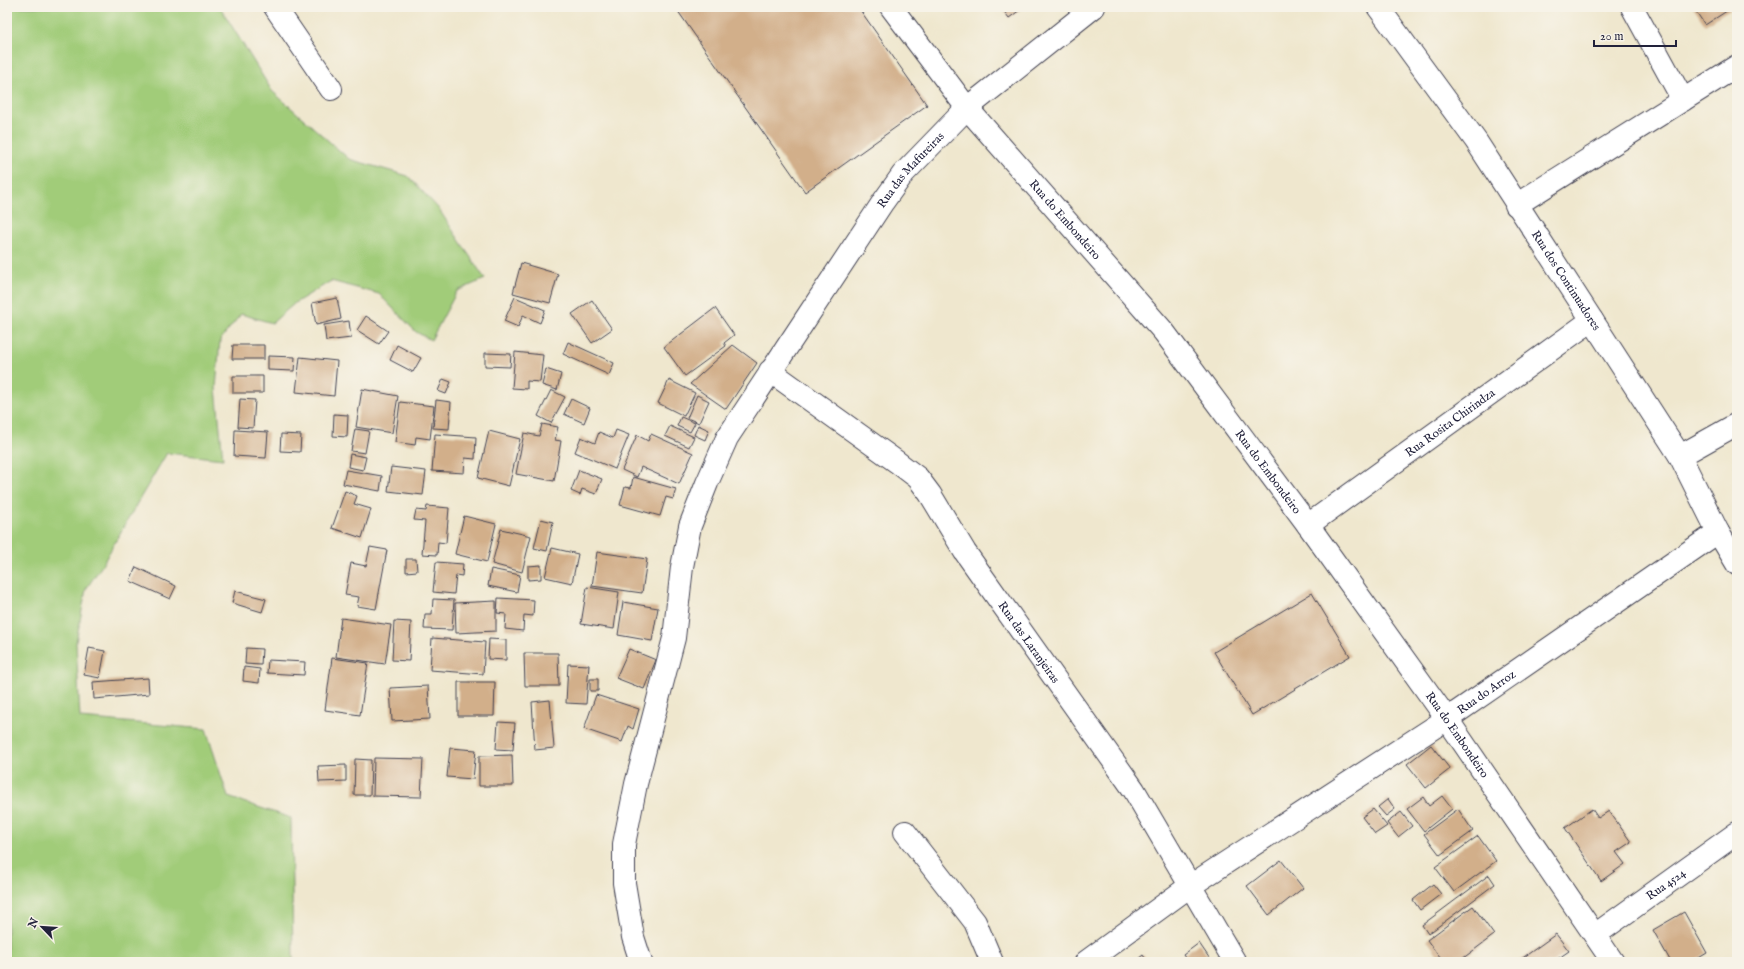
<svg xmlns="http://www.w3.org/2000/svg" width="1744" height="969" viewBox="0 0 1744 969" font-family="'IM FELL English',serif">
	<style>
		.green { fill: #a1cc79; stroke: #62775a }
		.building { fill: #d2af8a }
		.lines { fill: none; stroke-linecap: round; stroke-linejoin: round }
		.street-casing { stroke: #414051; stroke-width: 24 }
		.street { stroke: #fff; stroke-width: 22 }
		.labels { text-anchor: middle; stroke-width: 3; stroke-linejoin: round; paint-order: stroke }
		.street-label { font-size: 12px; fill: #22223b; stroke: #f7f3e8 }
	</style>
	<rect width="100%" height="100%" fill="#f7f3e8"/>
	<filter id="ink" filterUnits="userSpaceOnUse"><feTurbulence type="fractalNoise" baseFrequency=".025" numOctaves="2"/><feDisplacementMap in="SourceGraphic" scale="8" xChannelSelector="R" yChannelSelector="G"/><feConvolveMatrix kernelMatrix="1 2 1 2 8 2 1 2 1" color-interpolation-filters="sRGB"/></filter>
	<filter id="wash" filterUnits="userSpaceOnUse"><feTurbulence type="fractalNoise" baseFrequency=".012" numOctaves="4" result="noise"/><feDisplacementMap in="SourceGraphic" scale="16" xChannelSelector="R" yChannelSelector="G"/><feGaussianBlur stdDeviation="0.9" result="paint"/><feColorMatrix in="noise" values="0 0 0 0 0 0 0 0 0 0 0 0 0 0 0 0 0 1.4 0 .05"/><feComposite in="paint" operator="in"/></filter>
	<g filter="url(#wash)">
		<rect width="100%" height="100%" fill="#efe7ce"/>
		<path class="green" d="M7 7H220L272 91 349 159 408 176 438 208 485 279 457 291 431 340 416 332 379 294 331 281 295 303 272 323 241 314 220 340 216 388 223 459 167 453 139 500 101 567 86 589 76 642 80 718 206 729 228 797 291 818 293 962H7Z"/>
		<g id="blocks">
			<path class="building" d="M675 7H858L927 105 805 192Z
				M1001 7H1024L1009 18Z
				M1693 7H1733L1705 25Z
				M521 263 558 274 550 303 513 293Z
				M515 297 545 310 540 323 523 315 518 327 504 321Z
				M337 298 341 319 316 325 312 303Z
				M592 300 612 329 592 343 572 314Z
				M715 308 734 335 724 343 726 346 685 376 664 347Z
				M366 316 388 331 379 344 357 330Z
				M349 321 351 338 326 341 324 325Z
				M568 342 614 363 609 375 563 354Z
				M233 345H264V359H232Z
				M397 345 421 358 413 372 390 360Z
				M733 345 757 363 726 409 690 384Z
				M515 352 543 355 540 382 527 381V389L512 388Z
				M485 353 511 354 510 367 485 366Z
				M268 356 295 357 294 371 268 370Z
				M300 357 337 361 334 396 296 392Z
				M546 369 561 374 557 390 542 385Z
				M233 376H263V393H233Z
				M443 379 451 382 446 394 438 391Z
				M669 380 695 393 684 416 658 403Z
				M362 389 398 396 392 433 356 427Z
				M551 390 565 397 551 423 538 416Z
				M697 395 709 401 699 423 687 418Z
				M240 399 255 400 253 428 238 427Z
				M571 399 590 408 584 423 564 414Z
				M436 400 451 402 449 429 433 428Z
				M400 402 434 406 430 439 416 437 415 445 395 442Z
				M334 414 348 415 347 437 333 436Z
				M681 417 695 423 690 432 677 426Z
				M542 424 558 427 555 440 561 441 554 481 516 474 524 433 539 436Z
				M698 425 709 430 705 440 694 435Z
				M670 426 694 437 689 447 665 436Z
				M355 429 369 431 365 453 351 451Z
				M235 430 268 432 266 458 234 456Z
				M616 430 629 435 615 469 575 452 581 437 595 443 599 432 613 438Z
				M489 431 520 439 509 486 478 478Z
				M281 434 301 435 300 452 280 451Z
				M435 434 476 437 475 459 465 458 464 473 432 471Z
				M651 434 693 453 679 484 641 467 637 477 622 470 637 435 648 441Z
				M350 454 366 457 363 470 348 467Z
				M391 467 426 471 423 495 388 491Z
				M346 470 382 476 380 491 343 484Z
				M579 470 602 479 596 494 582 489 580 495 571 491Z
				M633 477 676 489 673 499 666 497 660 516 620 505 625 487 631 488Z
				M345 491 357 496 354 504 371 509 362 538 332 528Z
				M427 506 449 508 446 543 438 542 437 555 422 554 425 521 414 520 416 510 426 511Z
				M464 516 496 524 487 562 455 554Z
				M541 519 553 522 547 551 534 548Z
				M501 529 531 536 522 572 492 564Z
				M370 547 387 550 376 609 357 606 359 597 345 595 351 563 366 566Z
				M552 548 578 554 572 583 545 577Z
				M597 552 647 559 642 593 592 586Z
				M406 559H416L417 571 406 572Z
				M436 562 463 564 462 576 456 575 454 594 433 592Z
				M541 565V579L528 580V566Z
				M136 567 176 586 170 599 130 581Z
				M491 569 520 575 517 592 488 586Z
				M587 587 619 592 614 629 581 624Z
				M235 591 266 599 262 612 232 603Z
				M1312 593 1350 656 1252 715 1214 652Z
				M498 598 534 600 533 616 524 615 523 631 505 629 506 614 497 613Z
				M433 599 454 600 452 630 424 629 425 614H432Z
				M496 601V631L456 633 455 603Z
				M623 602 658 608 652 641 618 635Z
				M341 618 391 625 385 664 336 657Z
				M394 621 411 622 409 661 392 660Z
				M432 638 485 642 483 674 430 670Z
				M489 639 506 640V660L488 659Z
				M89 648 105 651 100 678 84 675Z
				M246 648 262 649 261 665 245 664Z
				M629 649 656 660 644 689 616 678Z
				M524 653H558L559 686H525Z
				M332 658 368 663 360 715 325 710Z
				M268 660 305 662 304 675 267 673Z
				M568 664 589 665 586 704 566 703Z
				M244 667 260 669 259 683 243 681Z
				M148 678 149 694 94 699 93 682Z
				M590 679H598V691H590Z
				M458 682H495L494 716H458Z
				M428 686 430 719 392 721 390 688Z
				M596 695 639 709 633 729 628 726 622 742 584 729Z
				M550 700 554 748 535 750 532 702Z
				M498 722 515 723 513 750 496 749Z
				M1431 745 1450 769 1426 788 1407 764Z
				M450 748 476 750 473 779 447 777Z
				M512 755 513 786H479V756Z
				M374 758 423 759 421 797 373 796Z
				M355 759 371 760 370 795H354Z
				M346 765V781L319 782 318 766Z
				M1442 796 1452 809 1424 831 1407 809 1423 797 1429 806Z
				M1388 799 1395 809 1386 816 1378 807Z
				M1373 809 1387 826 1375 834 1362 817Z
				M1458 809 1473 831 1440 855 1424 834Z
				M1592 809 1598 818 1609 811 1631 842 1616 852 1625 864 1601 881 1565 828Z
				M1401 812 1412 826 1398 837 1387 823Z
				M1478 836 1496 861 1454 892 1435 867Z
				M1281 860 1303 888 1269 915 1247 886Z
				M1489 875 1495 884 1428 934 1422 925Z
				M1433 884 1441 894 1420 910 1413 900Z
				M1473 906 1494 935 1458 962H1443L1427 940Z
				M1684 912 1707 953 1692 962H1671L1653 930Z
				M1556 934 1569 951 1553 962H1517Z
				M1199 943 1212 962H1188L1183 955Z
				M1143 955 1148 962H1134Z"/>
		</g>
	</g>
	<g filter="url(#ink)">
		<use href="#blocks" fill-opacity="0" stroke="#414051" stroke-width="1"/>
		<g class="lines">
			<defs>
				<g id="street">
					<path d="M275 7 331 89"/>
					<path id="s1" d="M891 7 967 108 1164 332 1308 525 1447 719 1613 962"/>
					<path id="s2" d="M1378 7 1476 141 1592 320 1680 456 1718 532 1737 564"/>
					<path d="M1632 7 1683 100"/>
					<path d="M1516 205 1737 66"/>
					<path id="s3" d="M770 371 897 462 918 478 930 494 965 552 1134 790 1235 962"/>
					<path d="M1680 456 1737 424"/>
					<path id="s4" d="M1308 525 1592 320"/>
					<path d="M905 832 975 922 992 962"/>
					<path id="s5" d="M1595 935 1737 833"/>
					<path id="s6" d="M641 962 633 937 624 883V844L636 784 674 638 682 567 690 526 707 483 727 438 883 202 903 174 967 108 1094 7"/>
					<path id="s7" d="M1086 962 1190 886 1447 719 1718 532"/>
				</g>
			</defs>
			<use href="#street" class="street-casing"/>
			<use href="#street" class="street"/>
		</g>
	</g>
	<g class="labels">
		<g class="street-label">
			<text dy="4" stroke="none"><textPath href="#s6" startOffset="866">Rua das Mafureiras</textPath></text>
			<text dy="4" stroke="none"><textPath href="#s1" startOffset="275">Rua do Embondeiro</textPath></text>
			<text dy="4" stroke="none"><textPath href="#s2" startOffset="332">Rua dos Continuadores</textPath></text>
			<text dy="4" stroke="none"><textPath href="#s4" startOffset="175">Rua Rosita Chirindza</textPath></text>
			<text dy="4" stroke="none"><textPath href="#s1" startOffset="599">Rua do Embondeiro</textPath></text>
			<text dy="4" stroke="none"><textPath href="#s3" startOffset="381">Rua das Laranjeiras</textPath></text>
			<text dy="4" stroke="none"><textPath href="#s7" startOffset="483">Rua do Arroz</textPath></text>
			<text dy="4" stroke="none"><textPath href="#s1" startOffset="923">Rua do Embondeiro</textPath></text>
			<text dy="4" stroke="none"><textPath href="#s5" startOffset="87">Rua 4524</textPath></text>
		</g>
	</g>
	<rect width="1744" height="969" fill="none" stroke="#f7f3e8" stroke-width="24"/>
	<g transform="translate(42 927) rotate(295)" stroke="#f7f3e8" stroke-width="3" paint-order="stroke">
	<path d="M0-3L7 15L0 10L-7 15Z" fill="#22223b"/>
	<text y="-6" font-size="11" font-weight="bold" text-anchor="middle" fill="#22223b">N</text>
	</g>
	<path d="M1594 40v6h82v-6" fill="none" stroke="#22223b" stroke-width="2"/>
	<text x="1600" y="40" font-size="12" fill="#22223b" stroke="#f7f3e8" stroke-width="3" paint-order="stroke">20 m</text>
</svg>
